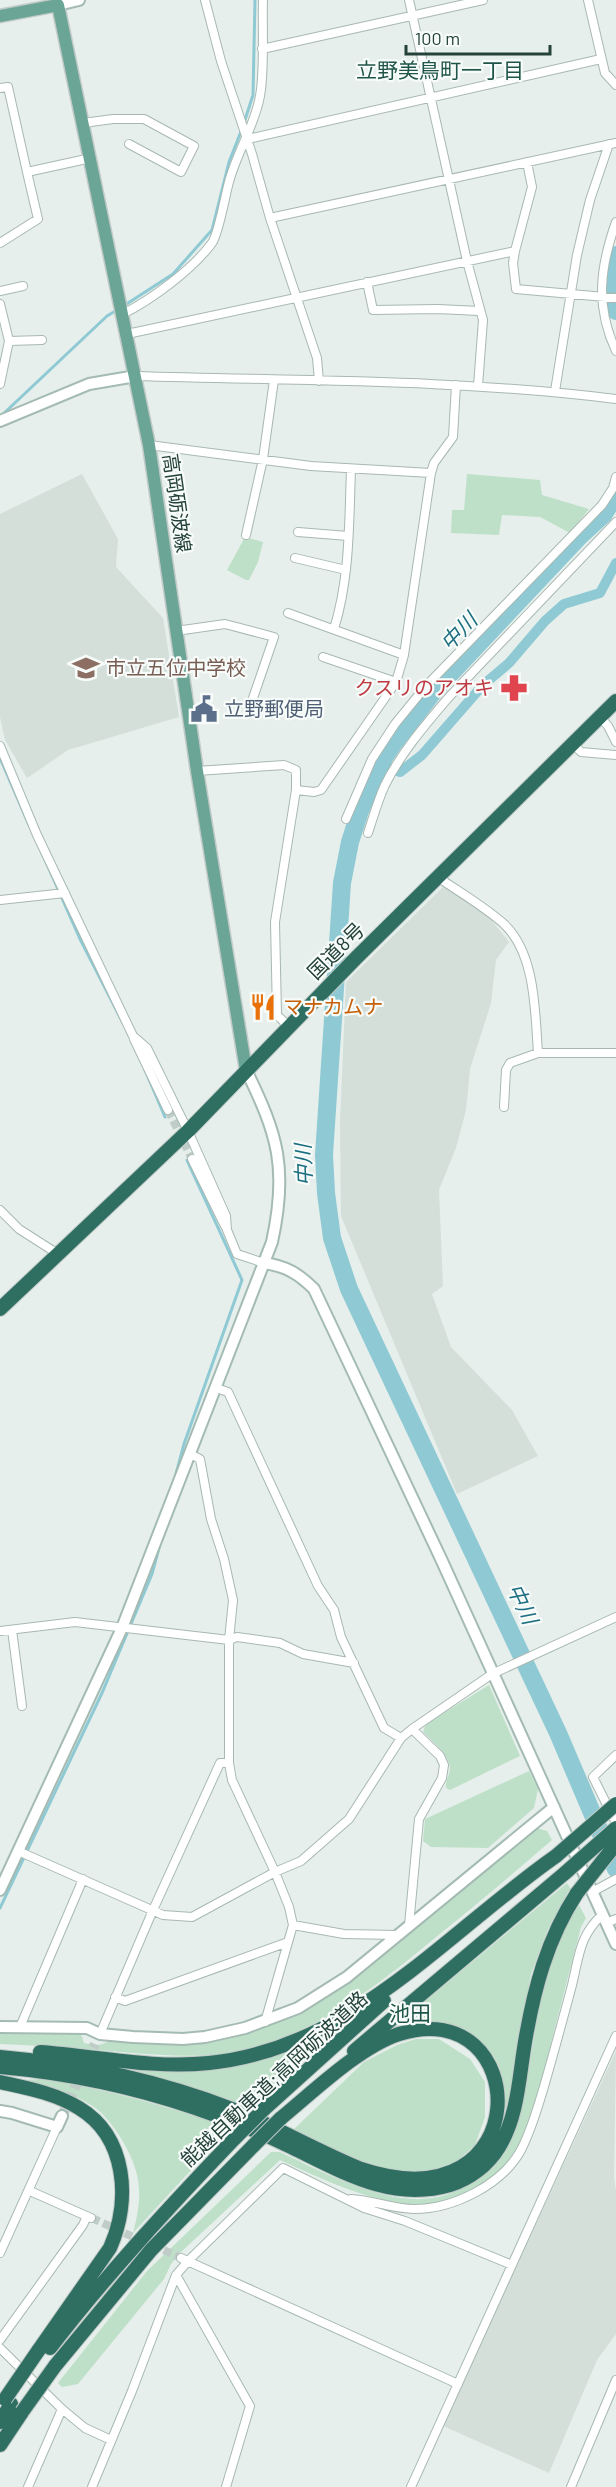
<svg xmlns="http://www.w3.org/2000/svg" width="616" height="2487" viewBox="0 0 616 2487" font-family="Barlow,'Noto Sans JP',sans-serif">
	<style>
		.built { fill: #d4dfda }
		.green { fill: #bfe0c8 }
		.lines { fill: none; stroke-linecap: round; stroke-linejoin: round }
		.stream { stroke: #8ec9d4; stroke-width: 3 }
		.canal { stroke: #8ec9d4; stroke-width: 10 }
		.river { stroke: #8ec9d4; stroke-width: 18 }
		.street-tunnel { stroke: #bfccc8; stroke-width: 8; stroke-dasharray: 8 4; stroke-linecap: butt }
		.secondary-tunnel { stroke: #bfccc8; stroke-width: 10; stroke-dasharray: 10 5; stroke-linecap: butt }
		.street-casing { stroke: #a8b8b2; stroke-width: 10 }
		.secondary-casing { stroke: #a4bbb3; stroke-width: 14 }
		.primary-casing { stroke: #c2cac8; stroke-width: 15 }
		.highway-casing { stroke: #c2cac8; stroke-width: 16 }
		.street { stroke: #fff; stroke-width: 8 }
		.secondary { stroke: #fff; stroke-width: 10 }
		.primary { stroke: #6aa596; stroke-width: 12 }
		.highway { stroke: #2f6f62; stroke-width: 14 }
		.highway-bridge-casing { stroke: #c2cac8; stroke-width: 16; stroke-linecap: butt }
		.highway-bridge { stroke: #2f6f62; stroke-width: 14 }
		.labels { text-anchor: middle; stroke-width: 4.5; stroke-linejoin: round; paint-order: stroke }
		.street-label { font-size: 20px; fill: #24423a; stroke: #f7fbf9 }
		.education-label { font-size: 20px; fill: #785e54; stroke: #f7fbf9; text-anchor: start }
		.health-label { font-size: 20px; fill: #be3a42; stroke: #f7fbf9; text-anchor: end }
		.service-label { font-size: 20px; fill: #4e5e75; stroke: #f7fbf9; text-anchor: start }
		.food-label { font-size: 20px; fill: #c56008; stroke: #f7fbf9; text-anchor: start }
		.neighbourhood-label { font-size: 21px; fill: #1f5548; stroke: #f7fbf9 }
		.water-label { font-size: 21px; font-style: italic; fill: #1c6f80; stroke: #f7fbf9 }
	</style>
	<rect width="100%" height="100%" fill="#e6efeb"/>
	<path class="built" d="M82 474 118 539 116 567 163 618 179 717 68 750 27 778 5 740 0 717V514Z
		M445 885 489 917 509 942 496 960 491 1003 470 1069 466 1110 456 1148 439 1190 443 1286 432 1294 451 1347 512 1410 538 1456 457 1494 341 1216 340 1122 346 982Z
		M616 2051 614 2178 616 2190V2334L597 2360 549 2473 443 2426Z"/>
	<path class="green" d="M467 474 540 480 542 495 589 509 570 533 540 517 502 515 499 535 451 533 452 510H464Z
		M245 537 263 542 258 562 249 580H246L227 570Z
		M489 1685 520 1756 450 1790 446 1788C445 1780 450 1775 450 1768 450 1756 431 1740 423 1732L426 1724Z
		M529 1771 538 1789 534 1808 488 1848 431 1847 423 1841 425 1819Z
		M536 1828 547 1831 552 1840C516 1871 479 1903 441 1933 376 1987 301 2048 213 2055 166 2058 119 2051 73 2048 48 2046 24 2045 0 2044V2031L81 2034 84 2043C89 2044 96 2046 102 2044 106 2043 109 2040 114 2039 143 2038 171 2049 200 2044 294 2031 354 1979 424 1921 461 1890 498 1859 536 1828Z
		M567 1883 572 1891 568 1892 548 1929 531 1974 508 2104 503 2114C505 2072 501 2049 460 2032 448 2026 433 2023 420 2024 412 2024 405 2027 397 2027L401 2021Z
		M579 1905 586 1918 581 1927C571 1966 561 2004 551 2043 542 2080 532 2137 504 2166 482 2189 442 2208 409 2204 363 2199 322 2179 280 2160L181 2252 171 2264 164 2279 78 2384 62 2387 58 2383 147 2271 271 2152H280C321 2171 366 2196 412 2199 475 2202 513 2151 524 2095 537 2030 540 1961 579 1905Z
		M336 2030 247 2110 114 2071 116 2063 211 2069 267 2059Z
		M416 2039H439L470 2059 485 2082V2117L475 2145 456 2162 436 2169 399 2173 365 2163 292 2131 364 2062 397 2045Z
		M42 2079C107 2089 168 2107 231 2127L133 2233C143 2195 142 2174 122 2140 114 2127 104 2113 91 2105 71 2092 44 2086 21 2080Z"/>
	<g class="lines">
		<path class="stream" d="M244 123 253 95 255 0
			M125 305 173 274 212 230 229 162 242 129
			M0 417 107 316 117 310
			M0 758 29 825
			M42 853 80 939 123 1023
			M145 1070 165 1117
			M176 1474 184 1444 242 1280 187 1160
			M0 1908 102 1693 152 1574 159 1548"/>
		<path class="canal" d="M381 762 389 767
			M397 771 400 772 422 755 483 685 509 663 545 621 564 604 600 593 616 563"/>
		<path class="river" d="M616 255 611 271 616 311
			M616 495 603 515 578 538 434 691 394 743 381 762 360 811 350 842 342 883 324 1155 326 1193 332 1238 349 1289 558 1733 616 1869"/>
		<path class="street-tunnel" d="M168 1110 192 1159
			M92 2218 142 2241
			M153 2245 181 2258"/>
		<path class="secondary-tunnel" d="M62 2116 95 2044"/>
		<defs>
			<path id="street" d="M205 0 221 61 252 154 270 218 317 358 319 381
				M409 0 467 261 483 320 478 386
				M588 0 605 73 616 85
				M262 49 483 0
				M0 88 8 87 27 172
				M83 123 113 119H144L194 146 181 172 129 144
				M248 139 601 59
				M527 162 532 187 515 251 513 263 516 289 616 298
				M270 218 616 143
				M616 222C600 267 595 306 616 351
				M0 243 38 219 27 172 91 158
				M367 282 373 310 438 309 479 311
				M0 291 23 286
				M0 304 9 341 0 384
				M123 314C152 299 192 270 212 243 219 233 225 196 229 182 237 152 255 125 260 96 265 68 262 29 263 0
				M127 334 515 251
				M9 341 42 340
				M136 376C296 381 457 379 616 399
				M555 391 577 255 590 200 609 144
				M149 445 311 466 431 473 434 463 453 437 456 385
				M298 532 348 536
				M246 535 263 459 274 380
				M295 558 346 570
				M288 613 404 655
				M334 629C350 578 349 523 351 469
				M176 631 225 624 274 637 252 701
				M323 657 396 682
				M600 717 608 726 616 742
				M573 744 581 752 616 755
				M0 746 37 835 133 1036 147 1048 188 1131 226 1216 227 1230 237 1254 264 1263
				M197 771 284 765 296 770V790L275 922 277 1015 289 1027
				M296 790 314 792 321 790 396 682 404 655 431 473
				M346 819 372 759 395 724 426 686 602 505 613 488 616 477
				M368 833C373 818 378 800 385 785 401 753 425 725 448 698L616 522
				M439 878C461 893 485 907 504 924 536 954 535 1013 538 1053H616
				M0 900 65 893
				M134 1039 168 1110
				M504 1107 506 1070 510 1063 538 1053
				M192 1159 225 1226
				M0 1210 19 1229 58 1254
				M216 1388 228 1392 318 1586 334 1610 341 1637 384 1728 401 1738
				M190 1454 200 1459 211 1519 224 1559 233 1600 229 1640V1763L232 1780 275 1872 289 1907 293 1925 265 2022
				M12 1630 22 1706
				M0 1631 75 1622 229 1640 237 1637 280 1643 303 1654 354 1663
				M616 1755 593 1777 616 1823
				M18 1851 163 1915 192 1917 275 1872 301 1861 349 1819 401 1738 412 1729 492 1674 616 1617
				M592 1892 616 1879
				M606 1923 616 1919
				M293 1925 344 1934 397 1935
				M409 1925 419 1819 442 1778 444 1765 440 1756 412 1729
				M115 1997 125 2001 288 1942
				M20 2027 83 1879
				M100 2034 153 1910 220 1763H229
				M30 2191 91 2218
				M351 2199C372 2200 393 2209 414 2209 453 2209 502 2185 521 2150 531 2131 537 2110 543 2090 553 2056 562 2022 571 1989 579 1959 578 1937 602 1915
				M0 2253 57 2127
				M181 2258 458 2384
				M176 2275 250 2406 226 2487
				M0 2340 83 2225 87 2216
				M0 2348 62 2409 85 2428 111 2440
				M28 2487 62 2409
				M92 2487 132 2391 176 2275 189 2260 283 2168 364 2208 405 2221 512 2265
				M411 2487 616 2036
				M571 2487 616 2380"/>
			<path id="secondary" d="M56 0 58 5 79 0
				M0 421 89 384 136 376
				M264 1263C286 1266 299 1274 314 1289L442 1561 616 1944
				M0 1890 122 1628 272 1242C288 1169 278 1135 246 1070
				M0 2027 87 2028 100 2034 133 2037 183 2039 205 2037 245 2028 298 2008 347 1977 554 1807
				M0 2111 12 2113 57 2127 62 2116"/>
			<path id="primary" d="M0 16 58 5 149 445 197 771 246 1070"/>
			<path id="highway" d="M0 1309 188 1131 356 958 616 701
				M354 2051 565 1873
				M40 2052C96 2056 153 2069 209 2063 351 2049 446 1933 556 1856
				M0 2057C80 2064 157 2080 232 2109 276 2127 317 2151 361 2169 540 2228 533 1992 399 2034 359 2047 313 2092 280 2119
				M0 2067C67 2073 131 2086 195 2108 228 2119 260 2132 291 2147 343 2172 391 2202 450 2185 470 2179 488 2165 499 2147 518 2116 519 2077 525 2042 534 1989 547 1939 577 1893
				M0 2082C27 2088 55 2093 79 2108 127 2137 131 2201 110 2248L38 2351
				M263 2110 384 2001
				M50 2348C107 2274 170 2206 235 2138
				M55 2366 151 2250 254 2145
				M0 2422 11 2404
				M0 2445 22 2412"/>
		</defs>
		<use href="#street" class="street-casing"/>
		<use href="#secondary" class="secondary-casing"/>
		<use href="#primary" class="primary-casing"/>
		<use href="#highway" class="highway-casing"/>
		<use href="#street" class="street"/>
		<use href="#secondary" class="secondary"/>
		<use href="#primary" class="primary"/>
		<use href="#highway" class="highway"/>
		<defs>
			<path id="highway-bridge" d="M556 1856 616 1804
				M565 1873 616 1828
				M577 1893 616 1844
				M235 2138 263 2110
				M254 2145 280 2119
				M5 2399 38 2351
				M22 2412 55 2366"/>
		</defs>
		<use href="#highway-bridge" class="highway-bridge-casing"/>
		<use href="#highway-bridge" class="highway-bridge"/>
	</g>
	<defs>
		<symbol id="school-bare" viewBox="-9 -9 18 18"><path d="M0-5L7-2L0 1L-7-2ZM-4 1L0 2.5L4 1V4Q0 6-4 4Z" fill="#8d6e63" stroke="#f7fbf9" stroke-width="2.5" paint-order="stroke"/></symbol>
		<symbol id="pharmacy-bare" viewBox="-9 -9 18 18"><path d="M-2-6h4v4h4v4h-4v4h-4v-4h-4v-4h4Z" fill="#e0444e" stroke="#f7fbf9" stroke-width="2.5" paint-order="stroke"/></symbol>
		<symbol id="civic-bare" viewBox="-9 -9 18 18"><path d="M-.6-6.5H3V-4.5H.6V-3L4-1V1h2V6H-6V1h2V-1L-.6-3ZM-1.2 2.5V6h2.4V2.5Z" fill="#5c6f8a" stroke="#f7fbf9" stroke-width="2.5" paint-order="stroke"/></symbol>
		<symbol id="restaurant-bare" viewBox="-9 -9 18 18"><path d="M-5-6h1v4h1v-4h1v4h1v-4h1v5L-1.5 .5V6h-2V.5L-5-1ZM5-6V6H3V1.5H1.5Q1.5-4 5-6Z" fill="#e8710a" stroke="#f7fbf9" stroke-width="2.5" paint-order="stroke"/></symbol>
	</defs>
	<g fill-rule="evenodd">
		<use href="#school-bare" x="67" y="649" width="38" height="38"/>
		<use href="#pharmacy-bare" x="495" y="669" width="38" height="38"/>
		<use href="#civic-bare" x="185" y="690" width="38" height="38"/>
		<use href="#restaurant-bare" x="244" y="988" width="38" height="38"/>
	</g>
	<g class="labels">
		<g class="street-label">
			<text transform="translate(177 503) rotate(82)" y="7">高岡砺波線</text>
			<text transform="translate(336 951) rotate(-45)" y="7">国道8号</text>
			<text transform="translate(274 2079) rotate(-43)" y="7">能越自動車道;高岡砺波道路</text>
		</g>
		<g class="education-label">
			<text x="106" y="675">市立五位中学校</text>
		</g>
		<g class="health-label">
			<text x="494" y="695">クスリのアオキ</text>
		</g>
		<g class="service-label">
			<text x="224" y="716">立野郵便局</text>
		</g>
		<g class="food-label">
			<text x="283" y="1014">マナカムナ</text>
		</g>
		<g class="neighbourhood-label">
			<text x="440" y="78">立野美鳥町一丁目</text>
			<text x="410" y="2021">池田</text>
		</g>
		<g class="water-label">
			<text transform="translate(459 632) rotate(-46)" y="7">中川</text>
			<text transform="translate(304 1165) rotate(-92)" y="7">中川</text>
			<text transform="translate(522 1604) rotate(65)" y="7">中川</text>
		</g>
	</g>
	<path d="M406 45v9h144v-9" fill="none" stroke="#24423a" stroke-width="3"/>
	<text x="415" y="45" font-size="18" fill="#24423a" stroke="#f7fbf9" stroke-width="4.5" paint-order="stroke">100 m</text>
</svg>
